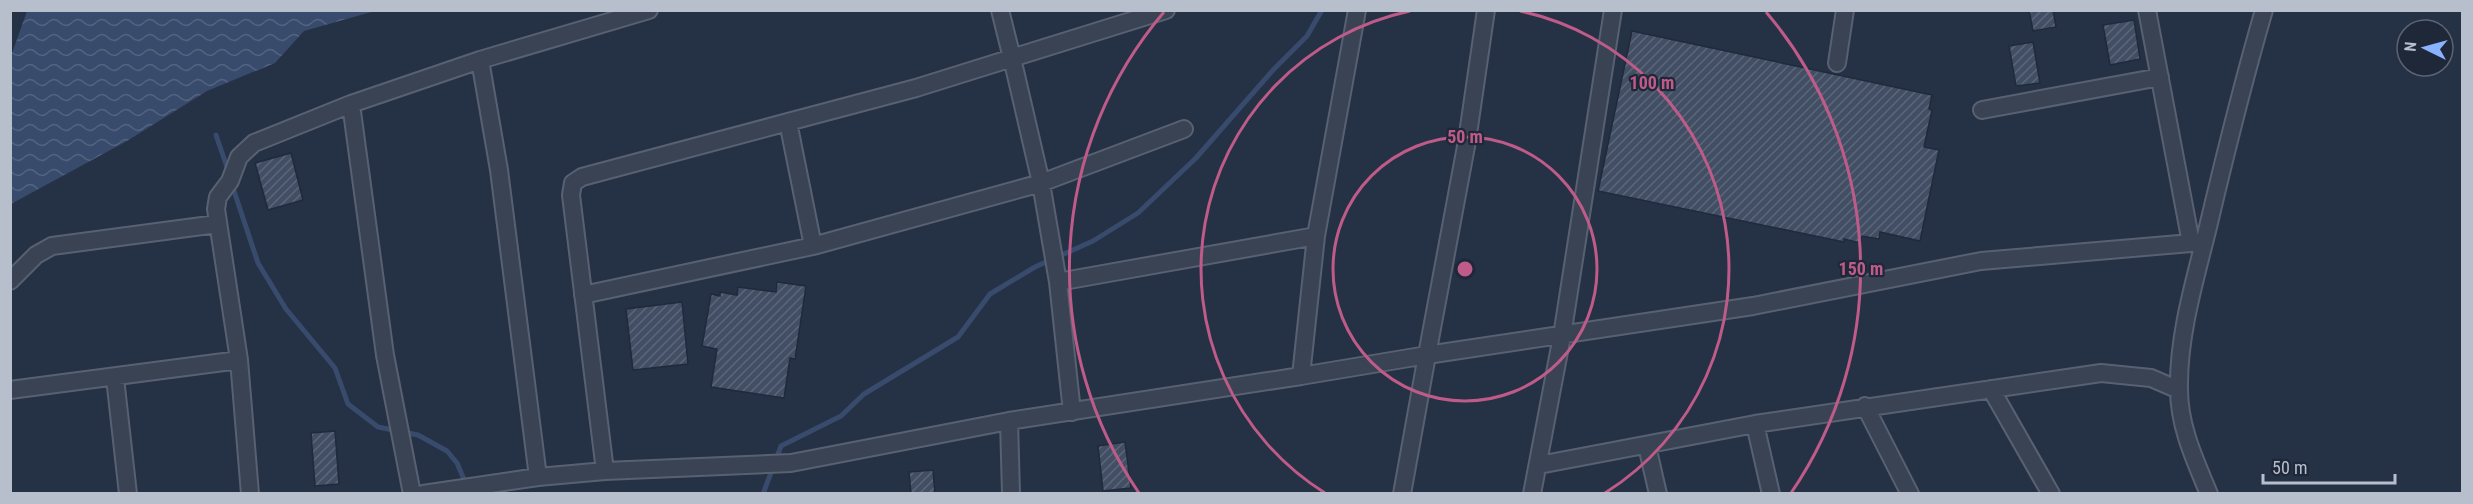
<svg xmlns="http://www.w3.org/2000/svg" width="2473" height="504" viewBox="0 0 2473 504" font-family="'Roboto Condensed',sans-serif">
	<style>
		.water { fill: url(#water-waves) }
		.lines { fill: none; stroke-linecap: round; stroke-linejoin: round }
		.stream { stroke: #384b6c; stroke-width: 5 }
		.building { fill: url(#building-hatch); stroke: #202a3b; stroke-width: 1.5 }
		.street-casing { stroke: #586171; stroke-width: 20 }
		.street { stroke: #3a4354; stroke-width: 16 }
		.ring { fill: none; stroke: #be5b89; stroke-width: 3 }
		.centre { fill: #be5b89; stroke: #1e2839; stroke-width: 3 }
		.ring-label { font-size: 18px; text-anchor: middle; font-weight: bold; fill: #be5b89; stroke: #1e2839; stroke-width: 4.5; stroke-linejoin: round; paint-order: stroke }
	</style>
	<defs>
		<pattern id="water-waves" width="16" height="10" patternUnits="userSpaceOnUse" patternTransform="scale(1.5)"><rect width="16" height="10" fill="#384b6c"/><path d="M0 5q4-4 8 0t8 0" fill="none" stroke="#536380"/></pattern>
		<pattern id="building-hatch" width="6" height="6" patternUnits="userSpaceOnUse" patternTransform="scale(1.5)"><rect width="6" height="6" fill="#424e64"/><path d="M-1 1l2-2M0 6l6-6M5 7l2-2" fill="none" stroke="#5b6679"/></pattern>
	</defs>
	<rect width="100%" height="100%" fill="#253144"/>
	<path class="water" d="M27 11V10L375 11 304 31 275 63 207 91 127 141 11 204V56Z"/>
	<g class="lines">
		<path class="stream" d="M216 135 229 173
			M232 185 258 263 286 309 335 368 348 404 378 427 418 435 447 451 457 463 466 484
			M763 494 781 446 841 416 864 394 958 337 990 294 1035 267 1093 241 1138 213 1196 158 1274 69 1307 36 1322 10"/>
	</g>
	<path class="building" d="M2029 10H2053L2056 27 2033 31Z
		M2134 20 2140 59 2110 65 2103 25Z
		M1632 31 1932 95 1929 109 1932 110 1924 147 1939 150 1920 241 1880 232 1879 239 1862 236 1860 243 1844 239V242L1598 191Z
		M2033 42 2040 83 2016 86 2009 46Z
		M291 153 303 200 268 210 255 163Z
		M777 282 806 286 795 359 790 358 784 398 711 387 717 349 702 346 711 294 720 296V292L737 295 738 287 776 292Z
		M682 302 688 364 633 370 626 309Z
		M335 431 339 484 315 486 311 433Z
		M1125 442 1131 488 1103 491 1098 446Z
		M933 470 935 494H911L909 472Z"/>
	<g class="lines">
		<defs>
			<path id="street" d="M1486 10 1467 141 1427 355 1753 306 1981 261 2191 243
				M2147 10 2191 243 2200 242
				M1837 63 1845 10
				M351 104 385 355 412 494
				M1982 110 2160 77
				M1316 236 1357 10
				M813 246 788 122 916 88 1012 58 1000 10
				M10 281 36 255 52 246 217 224
				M1058 282 1072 412
				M583 295 813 246 1041 183 1184 129
				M1301 376 1427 355 1402 494
				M115 378 128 494
				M1991 389 2051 494
				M10 390 239 360
				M1865 406 1910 494
				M1755 424 1771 494
				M1647 446 1658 494
				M1539 465 1755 424 2101 373 2151 378 2179 390
				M605 471 571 195 573 183 582 177 788 122
				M538 477 499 170 480 60 649 10
				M250 494 239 360 216 209 218 197 230 181 239 157 254 143 351 104 480 60
				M423 494 538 477 605 471 791 463 1009 421
				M1011 494 1009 421 1301 376 1316 236 1058 282 1041 183 1012 58 1166 10
				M1532 494 1562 336 1613 10
				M2209 494C2195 460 2179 427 2179 389 2178 335 2195 280 2208 227 2225 155 2243 82 2264 10"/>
		</defs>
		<use href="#street" class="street-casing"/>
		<use href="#street" class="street"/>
	</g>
	<g class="ring">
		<circle cx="1465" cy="269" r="132"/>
		<path d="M1325 493A264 264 0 0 1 1410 11M1520 11A264 264 0 0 1 1605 493"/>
		<path d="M1139 493A396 396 0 0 1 1164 12M1766 12A396 396 0 0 1 1791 493"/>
	</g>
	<circle cx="1465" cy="269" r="9" class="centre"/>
	<g class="ring-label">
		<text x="1652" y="89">100 m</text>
		<text x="1465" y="143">50 m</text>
		<text x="1861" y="275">150 m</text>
	</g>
	<rect width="2473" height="504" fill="none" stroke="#b7bfcd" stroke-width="24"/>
	<g transform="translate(2425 48) rotate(275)"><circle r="28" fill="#1e2839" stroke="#5b6474" stroke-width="1.5"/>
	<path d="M0-4.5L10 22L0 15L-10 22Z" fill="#8ab3ff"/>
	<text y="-9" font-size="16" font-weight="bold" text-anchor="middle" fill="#b7bfcd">N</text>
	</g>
	<path d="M2263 474v9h132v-9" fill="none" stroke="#b7bfcd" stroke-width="3"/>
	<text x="2272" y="474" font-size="18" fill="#b7bfcd" stroke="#1e2839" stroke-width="4.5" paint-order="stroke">50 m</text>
</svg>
